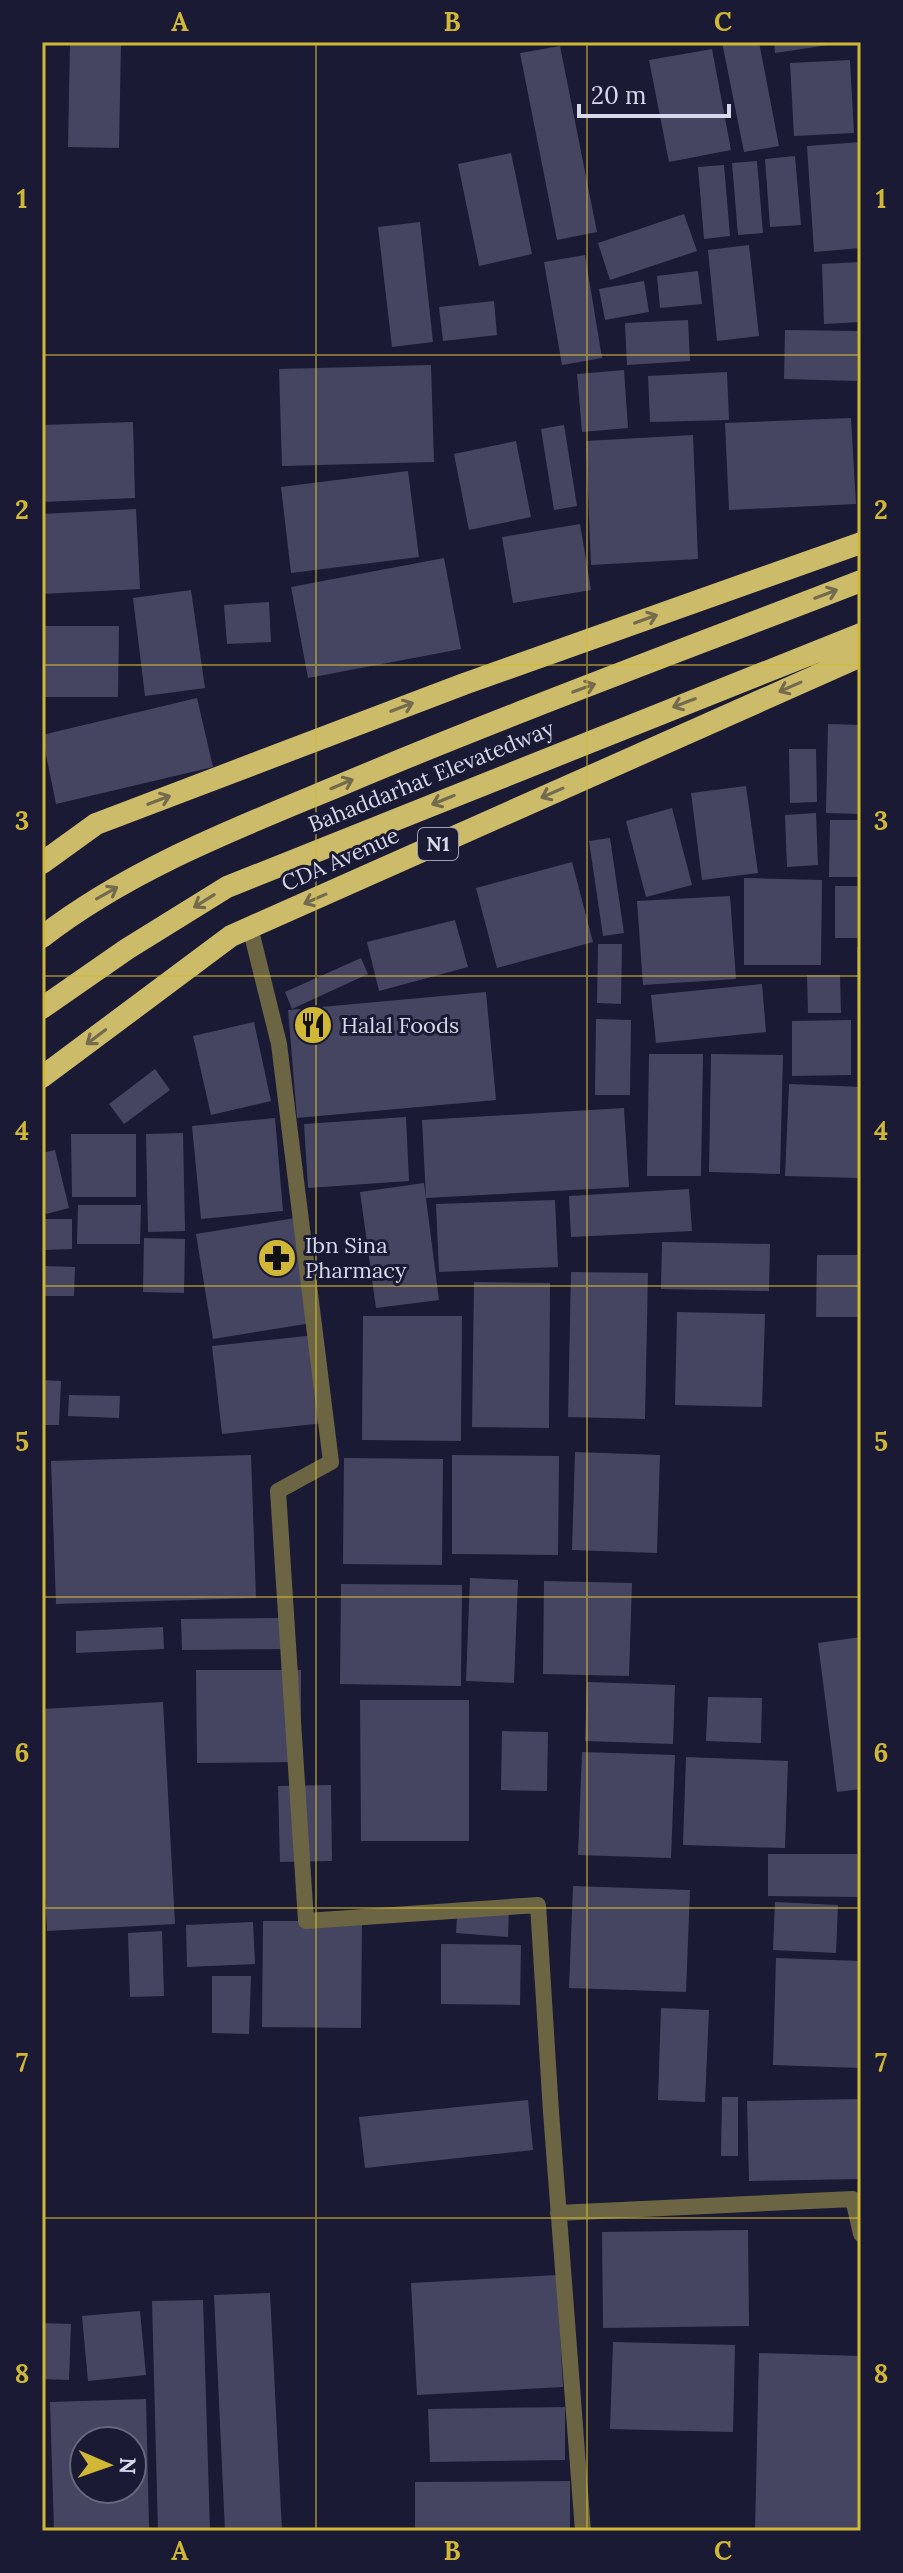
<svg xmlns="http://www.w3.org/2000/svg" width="903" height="2573" viewBox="0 0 903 2573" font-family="Lora,serif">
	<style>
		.building { fill: #454562; fill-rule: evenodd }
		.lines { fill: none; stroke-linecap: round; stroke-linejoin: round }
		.minor { stroke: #6c6543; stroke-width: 16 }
		.trunk { stroke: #ccbc6a; stroke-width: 22 }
		.oneway { stroke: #746b4f }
		.grid { fill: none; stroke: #d0b836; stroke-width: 2; stroke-opacity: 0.55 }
		.labels { text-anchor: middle; stroke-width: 6; stroke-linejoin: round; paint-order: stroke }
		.shield { fill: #1b1a34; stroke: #9f9fb3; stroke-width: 2 }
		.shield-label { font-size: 20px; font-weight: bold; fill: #d7d8ea }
		.street-label { font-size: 22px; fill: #d7d8ea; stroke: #1b1a34 }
		.poi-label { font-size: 22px; fill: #d7d8ea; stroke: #1b1a34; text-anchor: start }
		.neatline { fill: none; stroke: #d0b836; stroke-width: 3 }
		.grid-label { font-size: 26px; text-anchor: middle; font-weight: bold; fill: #d0b836 }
	</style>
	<rect width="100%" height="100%" fill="#1b1a34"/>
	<path class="building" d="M70 42H121L119 148 68 147Z
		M722 42H759L779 146 744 152Z
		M774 42H835V44L775 53Z
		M560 46 597 232 557 240 520 53Z
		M712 49 731 150 669 162 649 60Z
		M850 60 854 133 794 136 790 63Z
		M861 142V248L814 252 807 146Z
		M511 153 532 254 479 266 458 164Z
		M795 156 801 225 770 227 765 159Z
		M757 161 763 233 738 235 732 163Z
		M724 165 730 236 704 239 698 167Z
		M684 214 697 251 610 280 598 243Z
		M420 222 433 342 392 347 378 227Z
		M749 245 759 336 717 341 708 250Z
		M585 255 602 358 562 365 544 262Z
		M861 262V322L824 324 822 264Z
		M698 271 702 304 660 308 657 276Z
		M644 281 649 312 605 320 599 289Z
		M494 301 497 335 443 341 439 307Z
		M688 320 690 361 627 365 625 323Z
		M785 330 858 331 857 381 784 379Z
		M431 365 434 462 282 466 279 369Z
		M624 370 628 428 582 432 577 374Z
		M727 372 729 420 650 422 648 376Z
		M851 418 856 504 729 510 725 423Z
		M133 422 135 498 42 502V425Z
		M564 425 577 506 554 510 541 429Z
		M693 435 698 559 591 565 586 441Z
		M516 441 531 517 469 530 454 454Z
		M408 471 419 557 291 573 281 487Z
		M136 509 140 589 42 594V514Z
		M580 524 591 590 513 603 502 537Z
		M444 558 461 649 308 678 291 587Z
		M191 590 205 688 145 696 133 598Z
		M269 602 271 642 227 644 224 605Z
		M42 626H119L118 697H42Z
		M197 698 213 767 56 804 42 735Z
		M828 724 861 725V814L826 813Z
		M789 749H816L817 802 790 803Z
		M746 786 758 873 702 880 691 793Z
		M672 808 692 885 646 897 626 821Z
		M816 813 818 865 787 867 785 815Z
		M830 820H861V877H829Z
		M610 838 624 933 603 936 589 841Z
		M572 862 593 942 497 968 476 888Z
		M744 878 822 880 821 965H744Z
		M835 886H861V938H835Z
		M730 896 736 979 643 985 637 901Z
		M455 920 468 967 379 991 367 942Z
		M598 944H622L621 1004 597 1003Z
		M857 947H861V1053H858Z
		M361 958 368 974 292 1009 285 992Z
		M807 975H840L841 1013H808Z
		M762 984 766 1032 656 1043 651 995Z
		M486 992 496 1100 297 1118 288 1010Z
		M596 1019 631 1020 630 1095H595Z
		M851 1020V1075L792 1076V1021Z
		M254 1022 271 1101 211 1115 193 1036Z
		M649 1054H703L701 1176H647Z
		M711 1054 783 1055 780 1174 709 1172Z
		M155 1069 170 1090 124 1124 109 1104Z
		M789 1084 861 1087V1178L785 1176Z
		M624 1108 629 1187 426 1198 422 1120Z
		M406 1117 409 1181 308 1188 304 1124Z
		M275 1118 283 1211 201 1219 192 1126Z
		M183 1133 185 1231 148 1232 146 1134Z
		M71 1134H136V1197H72Z
		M55 1150 69 1208 46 1214 42 1199V1153Z
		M424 1183 439 1300 376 1308 360 1192Z
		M689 1189 692 1231 571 1237 569 1196Z
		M555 1200 558 1267 439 1272 436 1204Z
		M78 1205H141L140 1244H77Z
		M295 1218 312 1323 213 1339 196 1234Z
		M42 1219H72V1249L42 1250Z
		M144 1238 185 1239 184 1293 143 1292Z
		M662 1242 770 1244 769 1291 661 1289Z
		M817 1255H861V1317H816Z
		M42 1266 75 1267 74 1296H42Z
		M571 1272 648 1273 645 1419 568 1417Z
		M474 1282 550 1283 549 1428 472 1427Z
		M677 1312 765 1314 762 1407 675 1405Z
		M363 1316H462L461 1441 362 1440Z
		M316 1335 325 1423 222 1434 212 1346Z
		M42 1380 61 1381 59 1425H42Z
		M69 1395 120 1396 119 1418 68 1416Z
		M575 1452 660 1455 657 1553 572 1550Z
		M251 1455 256 1598 56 1604 51 1461Z
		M452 1455 559 1456 558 1555 452 1554Z
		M344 1458 443 1459 442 1565 343 1564Z
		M470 1578 518 1580 514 1683 466 1681Z
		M544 1581 632 1583 629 1676 543 1674Z
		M341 1584 462 1585 461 1686 340 1684Z
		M282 1618 283 1649 182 1650 181 1619Z
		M163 1627 164 1649 76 1653V1631Z
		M861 1637V1789L837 1792 818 1643Z
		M196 1670H301V1762L197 1763Z
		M587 1682 675 1685 673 1744 585 1741Z
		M708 1697 762 1698 761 1743 706 1741Z
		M360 1700H469V1841H361Z
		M163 1702 175 1924 47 1931 42 1839V1709Z
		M502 1731 548 1732 547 1791 501 1790Z
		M582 1752 675 1755 671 1858 578 1855Z
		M686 1757 788 1761 785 1848 683 1845Z
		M331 1785 332 1861 280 1862 278 1786Z
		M768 1854H861V1897L768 1896Z
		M573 1886 690 1890 686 1992 569 1988Z
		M775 1902 838 1905 836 1953 773 1950Z
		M458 1903 509 1906 508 1937 456 1933Z
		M263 1921H362L361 2028 262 2027Z
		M253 1922 255 1964 187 1967 186 1925Z
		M162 1931 164 1996 130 1997 128 1933Z
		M441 1944 521 1945 520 2005 441 2004Z
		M776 1958 861 1961V2068L773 2065Z
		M212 1976H251L249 2034 212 2033Z
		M661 2008 709 2010 705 2102 658 2100Z
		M722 2097H738V2156H721Z
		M861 2099V2179L749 2181 747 2101Z
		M528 2100 533 2150 365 2168 359 2117Z
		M748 2230 749 2326 603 2328 602 2232Z
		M557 2275 563 2387 417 2395 411 2283Z
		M270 2293 282 2531H225L214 2295Z
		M203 2300 210 2531H158L152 2301Z
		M140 2311 146 2375 88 2381 82 2316Z
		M42 2323 71 2324 69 2380 42 2379Z
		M613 2342 735 2345 733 2432 610 2429Z
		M759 2353 861 2356V2531H755Z
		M146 2399 149 2528 54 2530 50 2402ZM84 2441H132V2489H84Z
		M565 2407V2460L430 2462 428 2409Z
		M570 2481V2531H415V2482Z"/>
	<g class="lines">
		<path class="minor" d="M250 927 279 1044 331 1462 278 1491 306 1921 538 1905 551 2112 583 2531
			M558 2213 853 2199 861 2234"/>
		<path class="trunk" d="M42 863 96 824 464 684 861 543
			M42 937C131 868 240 827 343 784 514 712 688 648 861 581
			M42 1008 127 949 227 887 861 634
			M42 1077 231 936 861 656"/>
	</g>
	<defs><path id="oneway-shaft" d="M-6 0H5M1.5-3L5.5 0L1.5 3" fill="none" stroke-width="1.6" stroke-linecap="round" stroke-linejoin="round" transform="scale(2)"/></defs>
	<g class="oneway">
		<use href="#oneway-shaft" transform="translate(826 594) rotate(-21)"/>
		<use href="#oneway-shaft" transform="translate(646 619) rotate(-20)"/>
		<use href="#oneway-shaft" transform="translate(790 687) rotate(156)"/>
		<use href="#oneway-shaft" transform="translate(584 688) rotate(-20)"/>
		<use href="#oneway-shaft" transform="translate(684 703) rotate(159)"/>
		<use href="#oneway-shaft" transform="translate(402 707) rotate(-21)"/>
		<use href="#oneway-shaft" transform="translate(342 784) rotate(-23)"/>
		<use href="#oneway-shaft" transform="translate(552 793) rotate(156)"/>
		<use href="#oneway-shaft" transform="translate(159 800) rotate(-21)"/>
		<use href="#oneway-shaft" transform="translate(443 800) rotate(158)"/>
		<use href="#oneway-shaft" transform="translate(107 893) rotate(-29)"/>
		<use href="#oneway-shaft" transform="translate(315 899) rotate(156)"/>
		<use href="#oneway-shaft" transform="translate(204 901) rotate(148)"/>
		<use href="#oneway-shaft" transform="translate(96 1037) rotate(143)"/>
	</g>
	<path class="grid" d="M316 42V2531M587 42V2531M42 355H861M42 665H861M42 976H861M42 1286H861M42 1597H861M42 1908H861M42 2218H861"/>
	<defs>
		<symbol id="restaurant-disc" viewBox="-11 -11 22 22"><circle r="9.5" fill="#d0b836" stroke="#1b1a34"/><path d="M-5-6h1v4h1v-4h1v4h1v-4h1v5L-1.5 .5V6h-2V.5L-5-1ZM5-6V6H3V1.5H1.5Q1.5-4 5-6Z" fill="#111"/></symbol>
		<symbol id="pharmacy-disc" viewBox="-11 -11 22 22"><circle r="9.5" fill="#d0b836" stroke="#1b1a34"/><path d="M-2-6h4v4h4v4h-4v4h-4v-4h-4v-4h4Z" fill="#111"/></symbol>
	</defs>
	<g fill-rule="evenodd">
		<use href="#restaurant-disc" x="291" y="1003" width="44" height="44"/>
		<use href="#pharmacy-disc" x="255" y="1236" width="44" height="44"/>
	</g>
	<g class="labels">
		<rect class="shield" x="418" y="828" width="40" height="32" rx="6"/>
		<g class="shield-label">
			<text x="438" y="851">N1</text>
		</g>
		<g class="street-label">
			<text transform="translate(431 776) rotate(-22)" y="8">Bahaddarhat Elevatedway</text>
			<text transform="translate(340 859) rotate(-24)" y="8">CDA Avenue</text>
		</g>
		<g class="poi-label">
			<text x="341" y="1033">Halal Foods</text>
			<text x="305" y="1253">Ibn Sina<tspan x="305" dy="25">Pharmacy</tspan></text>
		</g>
	</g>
	<rect width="903" height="2573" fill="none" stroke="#1b1a34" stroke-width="88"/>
	<g transform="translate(108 2465) rotate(92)"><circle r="38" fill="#1b1a34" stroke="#66667d" stroke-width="2"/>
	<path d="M0-6L14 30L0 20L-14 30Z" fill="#d0b836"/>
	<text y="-12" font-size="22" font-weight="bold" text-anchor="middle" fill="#d7d8ea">N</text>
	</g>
	<path d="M579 104v12h150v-12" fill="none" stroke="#d7d8ea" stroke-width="4"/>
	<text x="591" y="104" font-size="24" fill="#d7d8ea" stroke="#1b1a34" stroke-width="6" paint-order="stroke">20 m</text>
	<rect x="44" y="44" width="815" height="2485" class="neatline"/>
	<g class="grid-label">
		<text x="180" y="31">A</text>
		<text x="452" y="31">B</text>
		<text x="723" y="31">C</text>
		<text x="22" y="208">1</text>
		<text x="881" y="208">1</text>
		<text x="22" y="519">2</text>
		<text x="881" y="519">2</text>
		<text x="22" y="830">3</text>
		<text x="881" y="830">3</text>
		<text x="22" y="1140">4</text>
		<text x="881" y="1140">4</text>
		<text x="22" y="1451">5</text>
		<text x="881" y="1451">5</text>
		<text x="22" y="1762">6</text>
		<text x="881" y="1762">6</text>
		<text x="22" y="2072">7</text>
		<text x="881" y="2072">7</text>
		<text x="22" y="2383">8</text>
		<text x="881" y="2383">8</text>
		<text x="180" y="2560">A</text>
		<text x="452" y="2560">B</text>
		<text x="723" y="2560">C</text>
	</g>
</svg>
